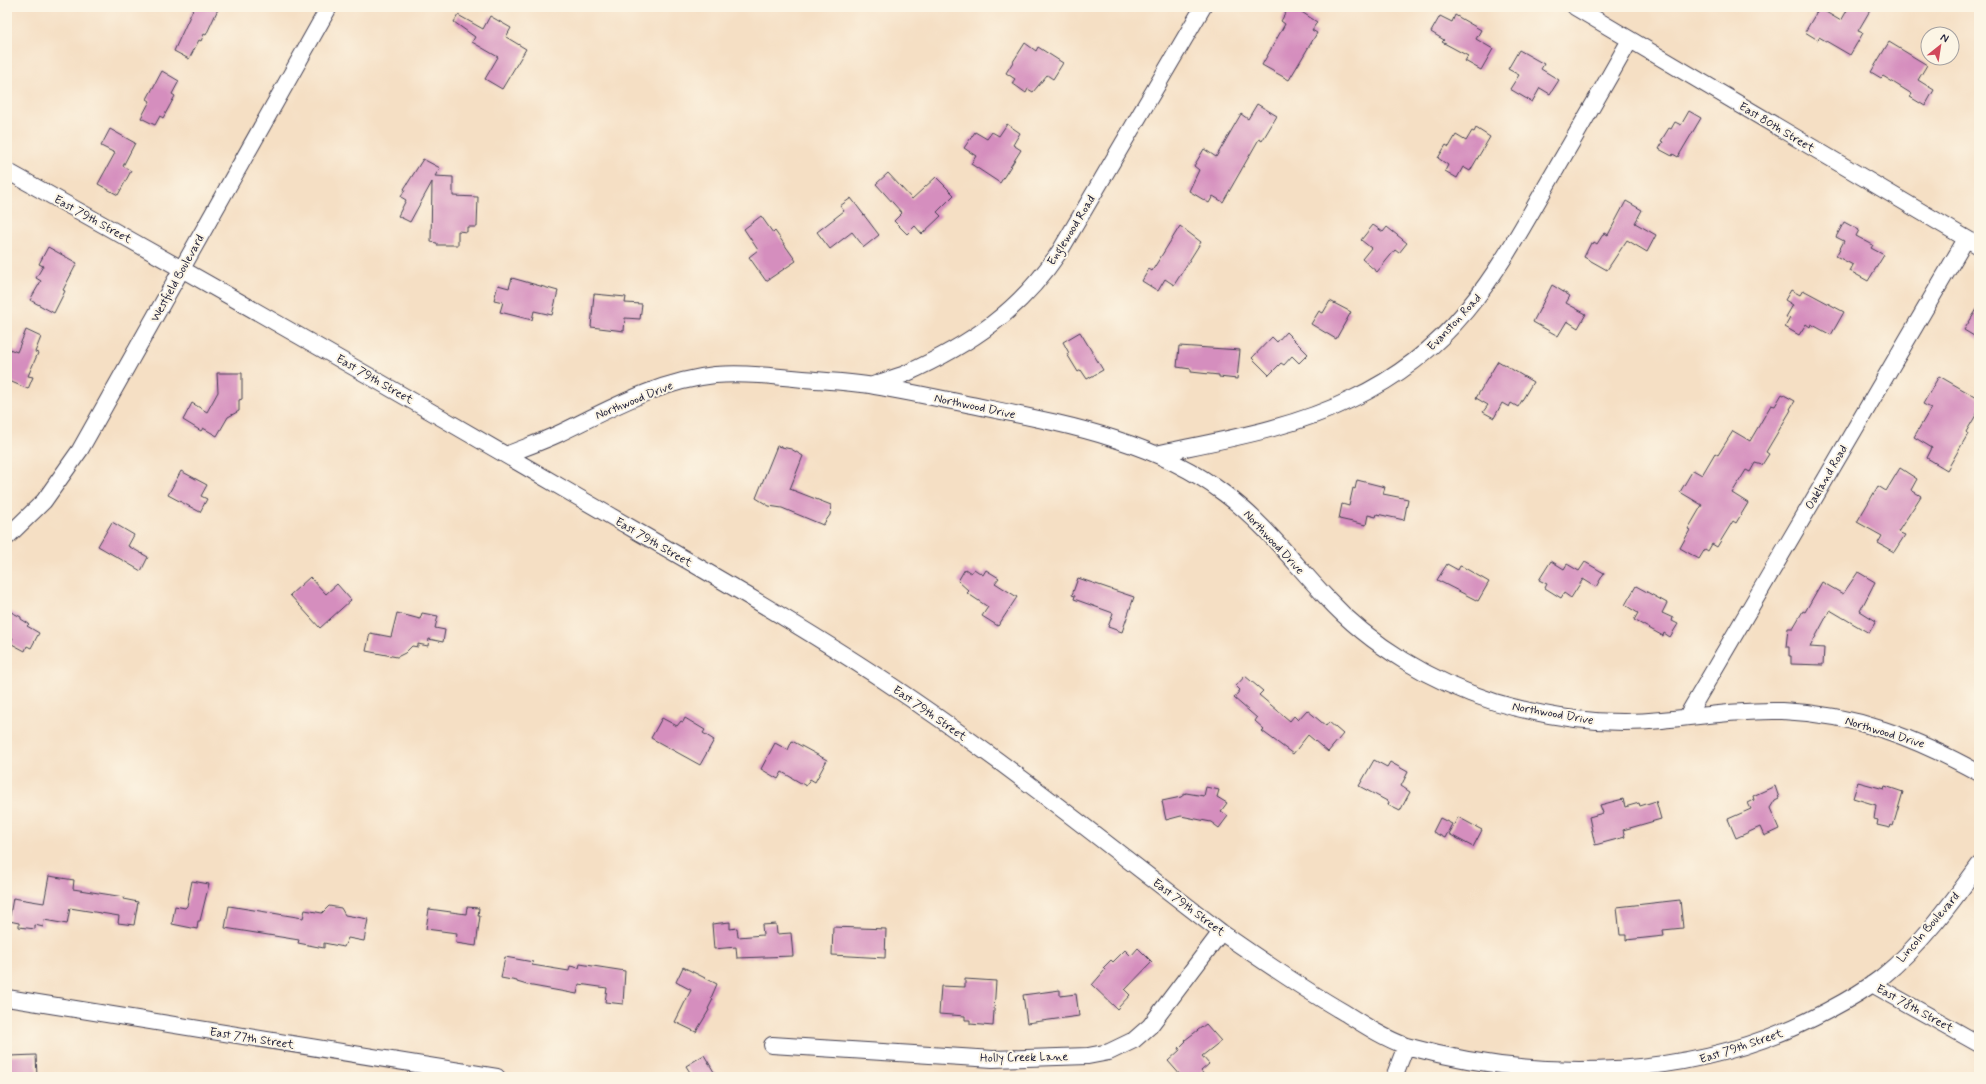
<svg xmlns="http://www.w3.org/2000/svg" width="1986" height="1084" viewBox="0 0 1986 1084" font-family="Mynerve,sans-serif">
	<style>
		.building { fill: #d58ebe }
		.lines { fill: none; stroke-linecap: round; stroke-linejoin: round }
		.minor-casing { stroke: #423e50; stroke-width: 18 }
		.minor { stroke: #fff; stroke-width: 16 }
		.labels { text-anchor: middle; stroke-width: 4; stroke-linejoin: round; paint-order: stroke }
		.street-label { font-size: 12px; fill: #22223b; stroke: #fcf5e5 }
	</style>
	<rect width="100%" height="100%" fill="#fcf5e5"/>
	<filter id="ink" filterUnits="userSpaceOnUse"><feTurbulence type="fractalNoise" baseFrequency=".025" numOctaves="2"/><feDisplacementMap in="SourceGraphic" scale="8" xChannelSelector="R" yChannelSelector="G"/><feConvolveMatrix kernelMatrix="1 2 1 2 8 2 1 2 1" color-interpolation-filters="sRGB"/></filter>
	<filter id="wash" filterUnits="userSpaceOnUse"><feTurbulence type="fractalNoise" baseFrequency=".012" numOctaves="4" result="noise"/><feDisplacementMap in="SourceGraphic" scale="16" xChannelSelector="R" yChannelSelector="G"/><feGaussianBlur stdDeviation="0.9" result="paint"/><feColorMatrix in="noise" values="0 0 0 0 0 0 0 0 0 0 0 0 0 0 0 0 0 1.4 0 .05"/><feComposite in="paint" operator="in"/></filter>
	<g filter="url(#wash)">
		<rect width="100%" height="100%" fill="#f5dfc4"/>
		<g id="blocks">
			<path class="building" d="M194 7H219L206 35 204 34 201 41 199 40 189 59 174 51Z
				M1289 7H1294L1317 22 1312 30 1317 33 1289 80 1262 65 1285 24 1281 21Z
				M1849 7H1872L1858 31 1863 33 1850 55 1819 37 1818 40 1805 32 1819 8 1841 21Z
				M458 15 483 29 490 16 511 28 506 37 526 49 502 89 485 79 498 57 472 42 475 37 454 22Z
				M1455 15 1481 30 1476 39 1493 49 1481 70 1465 61 1468 56 1442 42 1444 40 1431 32 1440 16 1452 22Z
				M1889 42 1927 65 1918 80 1934 90 1925 106 1910 97 1912 94 1883 76 1881 78 1871 72Z
				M1025 43 1036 51 1038 47 1063 63 1053 79 1047 75 1033 92 1028 89 1026 93 1012 83 1015 79 1006 73Z
				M1519 50 1544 64 1541 69 1559 80 1550 94 1540 88 1532 102 1510 89 1519 75 1508 69Z
				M162 71 179 81 172 94 175 96 163 118 160 116 155 125 141 118 150 101 147 99Z
				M1257 104 1277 116 1262 141 1259 139 1223 202 1213 196 1209 203 1189 191 1199 170 1194 166 1204 149 1216 157 1241 114 1248 119Z
				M1689 111 1701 118 1678 157 1673 154 1672 156 1659 149 1663 142 1661 141 1669 128 1671 129 1675 122 1681 125Z
				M1007 124 1020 133 1013 145 1021 150 1000 183 971 164 976 156 964 148 975 132 987 139 992 132 999 136Z
				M1476 128 1490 137 1470 171 1463 167 1457 178 1445 171 1448 165 1438 158 1446 145 1449 147 1456 135 1466 141 1472 131 1474 132Z
				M110 129 135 143 123 166 131 171 118 195 98 184 115 153 101 146Z
				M423 159 440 168 435 176 453 177V196L478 197 477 227H467V232L458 231V245H437V243L431 242 432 182 410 222 398 216 406 200 401 197 405 189H404Z
				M888 173 912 199 936 177 954 195 937 212 941 216 922 234 915 226 907 234 894 221 902 213 876 184Z
				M851 198 879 235 864 247 852 232 830 249 817 232 844 211 840 206Z
				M1626 201 1642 210 1635 223 1656 235 1647 252 1627 240 1607 270 1584 257 1591 243 1593 244 1594 242 1597 244 1604 233 1608 235Z
				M761 216 773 233 775 231 796 261 766 281 749 257 758 250 744 229Z
				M1844 222 1859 230 1856 236 1873 245 1871 248 1884 255 1868 281 1850 271 1853 265 1836 256 1844 241 1836 237Z
				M1373 225 1383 232 1387 227 1407 243 1399 253 1395 250 1377 272 1362 259 1371 248 1361 240Z
				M1180 226 1201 242 1174 285 1165 279 1158 291 1142 281 1149 269 1152 271Z
				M48 247 77 263 63 290 65 291 54 313 30 300 41 281 36 278 43 266 39 264Z
				M512 278 558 291 552 315 534 311 532 320 500 312 503 302 494 300 498 285 509 288Z
				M1552 285 1570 296 1566 303 1586 314 1578 328 1567 321 1558 336 1533 322Z
				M1791 290 1800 295 1803 290 1844 312 1831 335 1811 324 1810 327 1806 324 1799 335 1785 327 1790 318 1786 317 1793 305 1785 300Z
				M594 294 626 297 625 303 642 304 640 319 625 318 624 331 591 327Z
				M1330 301 1351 312 1336 339 1311 324 1319 311 1323 313Z
				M1979 306V339L1964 330Z
				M26 330 41 337 35 352 38 353 28 376 33 377 28 389 7 380V348L17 352Z
				M1080 332 1103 370 1087 379 1081 370 1078 372 1067 354 1069 353 1063 342Z
				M1286 332 1308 354 1299 363 1292 356 1284 365 1281 363 1269 375 1252 358 1272 337 1277 342Z
				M1179 346 1240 350 1237 379 1219 377V375L1191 372V369L1177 367Z
				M1498 361 1533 382 1518 407 1511 403 1509 407 1502 403 1494 418 1483 412 1488 405 1476 398Z
				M217 373H242V399L239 400V411L228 417 217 436 203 428 201 431 183 420 192 403 207 412 218 392Z
				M1939 376 1979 399V410L1966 432 1968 434 1947 470 1927 458 1932 448 1914 437 1931 408 1923 404Z
				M1782 394 1795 401 1790 409 1791 410 1766 452 1769 454 1762 465 1755 463 1750 472 1746 470 1732 493 1748 503 1736 523 1733 521 1717 547 1712 544 1708 551 1705 549 1699 559 1680 548 1690 530 1688 529 1702 505 1680 492 1693 470 1702 475 1715 453 1718 455 1733 431 1750 441 1771 405 1775 406Z
				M777 446 791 449 803 456 790 489 831 505 830 515 823 525 782 508 769 506 756 498Z
				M1900 468 1917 479 1911 490 1921 496 1898 532 1905 535 1894 552 1878 543 1882 536 1857 522 1878 486 1886 491Z
				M181 471 207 485 201 496 207 499 200 512 168 495Z
				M1357 480 1385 487 1383 494 1408 499 1404 520 1377 514 1376 517 1368 515 1366 525 1339 519 1342 504 1349 506 1353 488 1355 489Z
				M112 522 134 535 128 546 148 557 141 571 98 546Z
				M1551 561 1564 569 1567 564 1579 571 1585 562 1604 573 1596 587 1583 579 1571 598 1564 593 1561 598 1545 588 1547 584 1539 580Z
				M1447 564 1458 570 1460 566 1463 567 1489 582 1478 601 1437 580Z
				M965 569 971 573 974 569 983 575 986 570 999 578 995 583 1017 597 998 626 982 616 988 607 967 593 969 591 958 581Z
				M1858 572 1875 582 1860 611 1876 621 1869 633 1830 610 1810 647 1824 648 1823 665 1791 664V656H1789V647H1786L1788 628H1793L1803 611 1805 612 1822 582 1843 594Z
				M310 577 326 594 337 584 351 600 320 628 290 595Z
				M1078 578 1134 597 1122 632 1108 627 1113 613 1074 599 1075 596 1072 595Z
				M1636 586 1667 603 1662 613 1673 618 1672 621 1678 624 1670 637 1664 633 1663 636 1634 620 1638 613 1625 605Z
				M7 610 21 617V619L29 624 27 626 39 633 31 648 27 646 25 651 10 643 13 638 7 636Z
				M397 613 420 619 422 613 438 616 435 628 445 630 443 642 429 639 428 646 418 644V647L412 646 405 653 397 657 366 651 370 633 391 637Z
				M1245 676 1263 691 1259 695 1290 721 1294 716 1298 720 1307 710 1326 726 1329 722 1343 734 1328 752 1308 735 1293 754 1262 731 1264 729 1255 721 1257 718 1234 698 1240 690 1236 686Z
				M662 718 677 726 681 721 683 722 685 718 705 730 703 733 714 740 700 765 651 738Z
				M792 741 827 760 815 782 810 779 806 786 782 772 778 779 761 769 775 743 788 750Z
				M1374 760 1387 767 1390 762 1408 772 1401 786 1410 792 1400 811 1388 805 1389 802 1359 786Z
				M1858 782 1884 789 1885 786 1903 792 1893 826 1891 825 1890 828 1877 825 1878 820 1874 819 1876 805 1853 798Z
				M1775 786 1779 798 1775 800 1770 808 1779 829 1764 836 1760 827 1736 838 1728 819 1751 809 1748 803 1754 800 1753 796Z
				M1206 787 1219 790 1217 797 1227 803 1221 811 1228 816 1219 828 1211 822 1181 816 1166 820 1162 801 1181 797 1186 793 1204 796Z
				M1623 799 1625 807 1639 803 1640 806 1656 801 1661 819 1623 830 1625 837 1595 845 1589 817 1603 813 1600 805Z
				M1458 817 1482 830 1473 847 1449 834Z
				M1440 818 1452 824 1445 838 1433 832Z
				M49 876 74 880 73 889 124 897 123 899 138 902 134 925 118 923 119 916 70 908 67 924 44 920 43 927 35 925V929L19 927V923L9 921 13 898 44 903Z
				M192 881 209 884 200 921H198L197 929 172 924 175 906 185 908 187 906Z
				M1680 900 1683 928 1663 930 1664 936 1626 940V935H1620L1617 907Z
				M229 906 303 918 305 910 322 913 329 906 341 908 345 915 368 919 364 941 348 938 344 947 324 943V948L298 943 299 940 225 928Z
				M467 907 479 908 478 916H480L476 946 456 943 457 933 426 929 429 909 466 914Z
				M730 922V929L737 928 738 937 763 935 762 925 776 924 777 934 791 933 793 956 737 958 736 947 714 949 712 924Z
				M833 927 886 929 885 958 832 955Z
				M1138 948 1152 962 1125 990 1130 995 1117 1009 1092 985 1105 970 1103 968 1111 960 1113 962 1125 950 1131 956Z
				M505 957 533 962 532 965 569 971 570 966 579 968 580 964 625 971 623 1004 605 1002 607 988 579 984 577 994 527 985 517 982V981L501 978Z
				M683 967 717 984 711 998 713 999 708 1009 709 1010 696 1032 675 1022 691 990 676 982Z
				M965 979 996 981 993 1026 970 1024V1020H965V1016L939 1014 941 986 965 987Z
				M1060 990V996L1076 994 1079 1016 1027 1023 1023 995Z
				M1206 1024 1221 1041 1202 1056 1209 1064 1201 1071 1206 1077H1182L1168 1061 1180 1050 1179 1048 1186 1041 1185 1040Z
				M36 1055 37 1077H12L11 1074H7V1060L10 1059V1056Z
				M704 1055 717 1077H693L686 1066Z"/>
		</g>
	</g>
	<g filter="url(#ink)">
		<use href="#blocks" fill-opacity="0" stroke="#423e50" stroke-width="1"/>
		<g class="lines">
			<defs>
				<path id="minor" d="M1575 7 1979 246
					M7 171C194 275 379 381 564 489 672 552 782 613 886 682 1002 759 1110 847 1221 932 1261 960 1302 988 1345 1013 1364 1025 1384 1038 1406 1046 1544 1084 1699 1080 1827 1011 1846 1001 1865 990 1882 977 1920 946 1950 905 1979 865
					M873 385C883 381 894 378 905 374 971 344 1019 312 1060 251L1203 7
					M1156 454C1222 440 1291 429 1352 399 1454 351 1495 276 1548 183 1576 135 1603 88 1630 40
					M506 455C523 448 541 442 558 434 608 410 658 381 715 375 744 373 774 376 803 379 827 381 851 382 875 386 904 391 933 397 962 403 1052 422 1151 437 1225 494 1264 523 1293 562 1326 597 1371 646 1432 682 1495 702 1549 718 1607 726 1662 720 1702 716 1742 710 1782 711 1855 714 1916 738 1979 773
					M7 537 44 501 80 450 329 7
					M1687 716 1966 239
					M1872 984 1979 1044
					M7 998 497 1077
					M772 1045 993 1059 1088 1056 1109 1052 1134 1040 1150 1026 1221 932
					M1394 1077 1406 1046"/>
			</defs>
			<use href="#minor" class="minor-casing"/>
			<use href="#minor" class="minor"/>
		</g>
	</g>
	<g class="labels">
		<g class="street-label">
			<text transform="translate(1777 127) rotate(31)" y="4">East 80th Street</text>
			<text transform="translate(93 219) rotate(29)" y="4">East 79th Street</text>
			<text transform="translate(1071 230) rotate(-58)" y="4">Englewood Road</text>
			<text transform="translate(177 278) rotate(-61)" y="4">Westfield Boulevard</text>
			<text transform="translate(1454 322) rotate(-47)" y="4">Evanston Road</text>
			<text transform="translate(375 379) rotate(30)" y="4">East 79th Street</text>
			<text transform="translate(634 400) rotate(-22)" y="4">Northwood Drive</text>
			<text transform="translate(975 406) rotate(12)" y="4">Northwood Drive</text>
			<text transform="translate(1826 477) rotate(-60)" y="4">Oakland Road</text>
			<text transform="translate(654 542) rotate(30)" y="4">East 79th Street</text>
			<text transform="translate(1274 542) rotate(47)" y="4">Northwood Drive</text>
			<text transform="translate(930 713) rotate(35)" y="4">East 79th Street</text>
			<text transform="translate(1553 713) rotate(10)" y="4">Northwood Drive</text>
			<text transform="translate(1885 732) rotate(17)" y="4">Northwood Drive</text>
			<text transform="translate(1189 907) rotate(37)" y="4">East 79th Street</text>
			<text transform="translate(1928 927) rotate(-49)" y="4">Lincoln Boulevard</text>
			<text transform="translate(1915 1008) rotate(29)" y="4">East 78th Street</text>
			<text transform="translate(252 1038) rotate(9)" y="4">East 77th Street</text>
			<text transform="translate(1741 1046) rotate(-18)" y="4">East 79th Street</text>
			<text transform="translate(1024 1057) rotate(-1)" y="4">Holly Creek Lane</text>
		</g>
	</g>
	<rect width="1986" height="1084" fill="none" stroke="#fcf5e5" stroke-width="24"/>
	<g transform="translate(1940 46) rotate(30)"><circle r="19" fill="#fcf5e5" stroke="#a5a1a1"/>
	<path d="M0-3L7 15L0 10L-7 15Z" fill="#d1495b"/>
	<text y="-6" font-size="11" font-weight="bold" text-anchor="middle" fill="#22223b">N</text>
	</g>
</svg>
